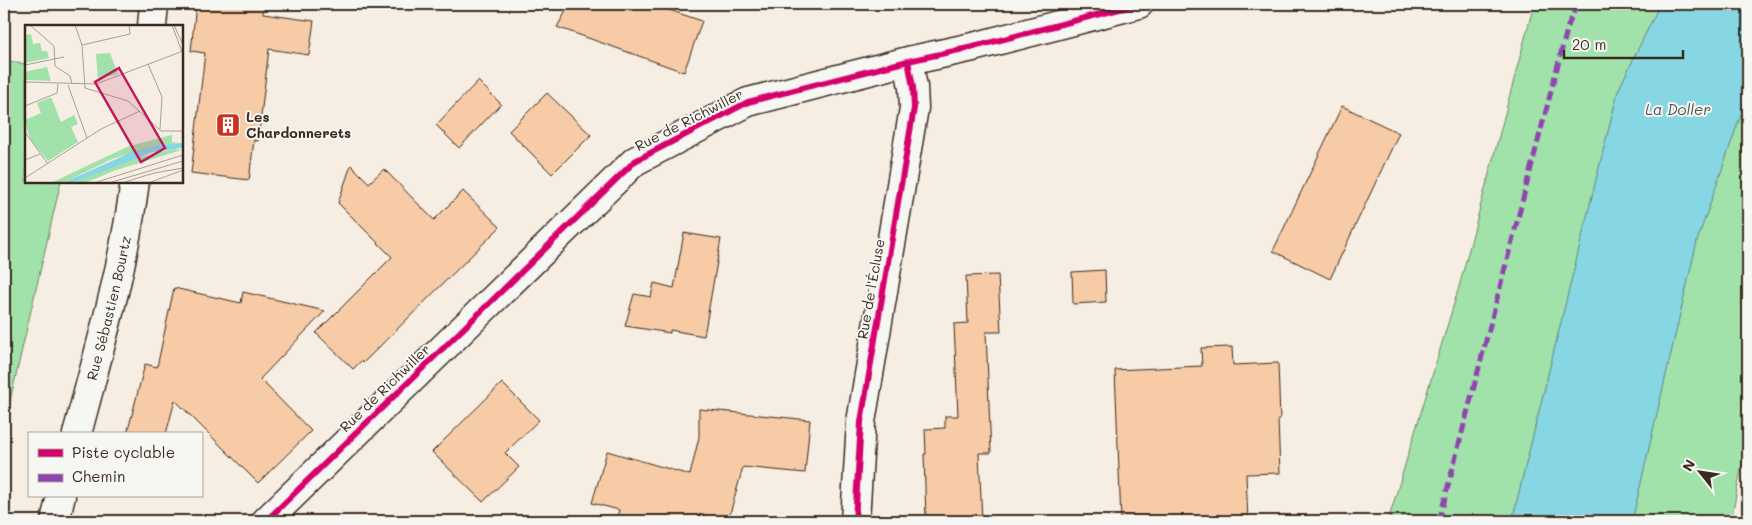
<svg xmlns="http://www.w3.org/2000/svg" width="1752" height="525" viewBox="0 0 1752 525" font-family="Mali,sans-serif">
	<style>
		.green { fill: #a1e1aa; stroke: #6e8664 }
		.water { fill: #87d6e3; stroke: #699194 }
		.building { fill: #f6cba5; stroke: #3b2a1e }
		.lines { fill: none; stroke-linecap: round; stroke-linejoin: round }
		.street-casing { stroke: #3b2a1e; stroke-width: 31 }
		.secondary-casing { stroke: #3b2a1e; stroke-width: 31 }
		.street { stroke: #f6f6f2; stroke-width: 28 }
		.secondary { stroke: #f6f6f2; stroke-width: 28 }
		.quiet { stroke: #8e44ad; stroke-width: 5; stroke-dasharray: 10 5; stroke-linecap: butt }
		.cycleway-casing { stroke: #f6f6f2; stroke-width: 9 }
		.cycleway { stroke: #d6006c; stroke-width: 6 }
		.labels { text-anchor: middle; stroke-width: 4; stroke-linejoin: round; paint-order: stroke }
		.poi-label { font-size: 14px; font-weight: bold; fill: #3b2a1e; stroke: #f6f6f2; text-anchor: start }
		.street-label { font-size: 14px; fill: #3b2a1e; stroke: #f6f6f2 }
		.water-label { font-size: 15px; font-style: italic; fill: #4e554f; stroke: #f6f6f2 }
		.inset-road { fill: none; stroke: #ab9f94; stroke-width: 1 }
		.view { fill: #c2185b; fill-opacity: 0.15; stroke: #c2185b; stroke-width: 2.5 }
		.inset-edge { fill: none; stroke: #3b2a1e; stroke-width: 2.5 }
	</style>
	<rect width="100%" height="100%" fill="#f6ede3"/>
	<filter id="ink" filterUnits="userSpaceOnUse"><feTurbulence type="fractalNoise" baseFrequency=".02" numOctaves="2"/><feDisplacementMap in="SourceGraphic" scale="10" xChannelSelector="R" yChannelSelector="G"/><feConvolveMatrix kernelMatrix="1 2 1 2 8 2 1 2 1" color-interpolation-filters="sRGB"/></filter>
	<g filter="url(#ink)">
		<path class="green" d="M1534 4H1660L1618 91 1512 521H1388L1459 287Z
			M4 60 26 64V181H61L4 427Z
			M1748 94V433L1731 521H1632L1697 241Z"/>
		<path class="water" d="M1660 4H1748V94L1697 241 1632 521H1512L1618 91Z"/>
		<path class="building" d="M196 4H264L263 14 314 21 309 55 269 49 258 141 254 140 249 180 191 173 205 53 191 51Z
			M570 4H651L702 21 684 72 557 27Z
			M478 81 501 104 459 148 436 125Z
			M547 93 591 135 552 174 509 131Z
			M1342 106 1399 133 1330 279 1273 251Z
			M351 165 369 183 384 169 434 220 463 191 500 227 363 363 361 361 353 369 316 333 392 257 338 203Z
			M684 233 721 239 704 336 670 330V333L625 326 634 294 651 297 654 283 674 288Z
			M1105 270 1106 302 1073 304 1072 272Z
			M998 275 1001 332H986L991 453H979L982 521H926L924 454H926L925 429 945 428V416H958L954 324 968 323 966 276Z
			M174 288 241 303 243 292 325 311 260 379 311 431 258 483 175 400 166 434H127L145 364 157 367Z
			M1232 347 1233 365 1278 363 1280 419H1278L1280 473 1246 474 1248 521H1121L1115 370 1202 366 1201 348Z
			M502 383 539 420 505 453 519 467 483 502 432 452Z
			M699 409 810 420 805 473 743 467 728 521H616L619 510 592 503 607 451 690 475 699 437Z"/>
		<g class="lines">
			<defs>
				<path id="street" d="M266 521 635 161 748 102 908 61 973 47 1139 4
					M855 521 861 422 914 108 913 87 908 61"/>
				<g id="secondary">
					<path d="M152 26 154 4"/>
					<path id="s1" d="M77 434C99 350 124 267 135 181"/>
					<path d="M55 521 61 496"/>
				</g>
			</defs>
			<use href="#street" class="street-casing"/>
			<use href="#secondary" class="secondary-casing"/>
			<use href="#street" class="street"/>
			<use href="#secondary" class="secondary"/>
			<path class="quiet" d="M1439 521 1568 26 1577 4"/>
			<defs>
				<path id="cycleway" d="M266 521 635 161 748 102 908 61 973 47 1139 4
					M855 521 861 422 914 108 913 87 908 61"/>
			</defs>
			<use href="#cycleway" class="cycleway-casing"/>
			<use href="#cycleway" class="cycleway"/>
		</g>
	</g>
	<defs>
		<symbol id="building-square" viewBox="-11 -11 22 22"><rect x="-9" y="-9" width="18" height="18" rx="4" fill="#c8321e" stroke="#f6f6f2"/><path d="M-4-6H4V6H1V3H-1V6H-4ZM-2.5-4.3h1.7v1.8h-1.7ZM.8-4.3h1.7v1.8H.8ZM-2.5-1h1.7V.8h-1.7ZM.8-1h1.7V.8H.8Z" fill="#fff"/></symbol>
	</defs>
	<g fill-rule="evenodd">
		<use href="#building-square" x="214" y="111" width="28" height="28"/>
	</g>
	<g class="labels">
		<g class="poi-label">
			<text x="246" y="122">Les<tspan x="246" dy="16">Chardonnerets</tspan></text>
		</g>
		<g class="street-label">
			<text transform="translate(689 120) rotate(-27)" y="5">Rue de Richwiller</text>
			<text transform="translate(871 289) rotate(-80)" y="5">Rue de l'Écluse</text>
			<text dy="5" stroke="none"><textPath href="#s1" startOffset="130">Rue Sébastien Bourtz</textPath></text>
			<text transform="translate(385 388) rotate(-44)" y="5">Rue de Richwiller</text>
		</g>
		<g class="water-label">
			<text x="1678" y="115">La Doller</text>
		</g>
	</g>
	<g transform="translate(25 25)">
		<rect width="158" height="158" fill="#f6ede3"/>
		<path d="M6 9 8 19 15 18 17 26H22L24 33 0 38V10ZM85 28 93 49 73 54 71 29ZM22 42 26 56 1 55 0 47ZM26 72 36 97 49 90 53 99 46 102 53 117 23 136 5 114 0 95 16 88 12 78ZM147 110V117L154 118 133 120 87 134 40 157H28L104 121ZM147 124 157 125 91 145 62 157H50L97 137Z" fill="#a1e1aa"/>
		<path d="M157 118V123L128 127 50 157H40L107 127 133 120Z" fill="#87d6e3"/>
		<path class="inset-road" d="M5 0 29 21 30 41 45 51 47 59M50 0 57 20 60 63 103 76 136 106H158M147 0 157 27M149 0 158 20M57 20 105 9 104 0M123 39 137 72 135 104M0 40 39 32M0 57 71 59 158 26M43 60 62 113M0 81 32 68 33 59M0 107 23 139M0 135 15 129M0 153 76 104 115 86M72 157 158 130M87 157 158 136M100 157 129 148 158 143M126 157 158 145"/>
		<path class="view" d="M94 43 140 123 116 137 70 57Z"/>
		<rect width="158" height="158" class="inset-edge"/>
	</g>
	<rect width="1752" height="525" fill="none" stroke="#f6f6f2" stroke-width="20"/>
	<rect x="10" y="10" width="1732" height="505" fill="none" stroke="#3b2a1e" stroke-width="2" filter="url(#ink)"/>
	<rect x="28" y="432" width="175" height="65" fill="#f6f6f2" stroke="#aba49d"/>
	<rect x="38" y="449" width="25" height="8" fill="#d6006c" stroke="#aba49d"/>
	<text x="72" y="458" font-size="15" fill="#3b2a1e">Piste cyclable</text>
	<rect x="38" y="474" width="25" height="8" fill="#8e44ad" stroke="#aba49d"/>
	<text x="72" y="482" font-size="15" fill="#3b2a1e">Chemin</text>
	<g transform="translate(1700 472) rotate(300)" stroke="#f6f6f2" stroke-width="4" paint-order="stroke">
	<path d="M0-4L9 19L0 12L-9 19Z" fill="#3b2a1e"/>
	<text y="-8" font-size="14" font-weight="bold" text-anchor="middle" fill="#3b2a1e">N</text>
	</g>
	<path d="M1564 50v8h119v-8" fill="none" stroke="#3b2a1e" stroke-width="2.5"/>
	<text x="1572" y="50" font-size="15" fill="#3b2a1e" stroke="#f6f6f2" stroke-width="4" paint-order="stroke">20 m</text>
</svg>
